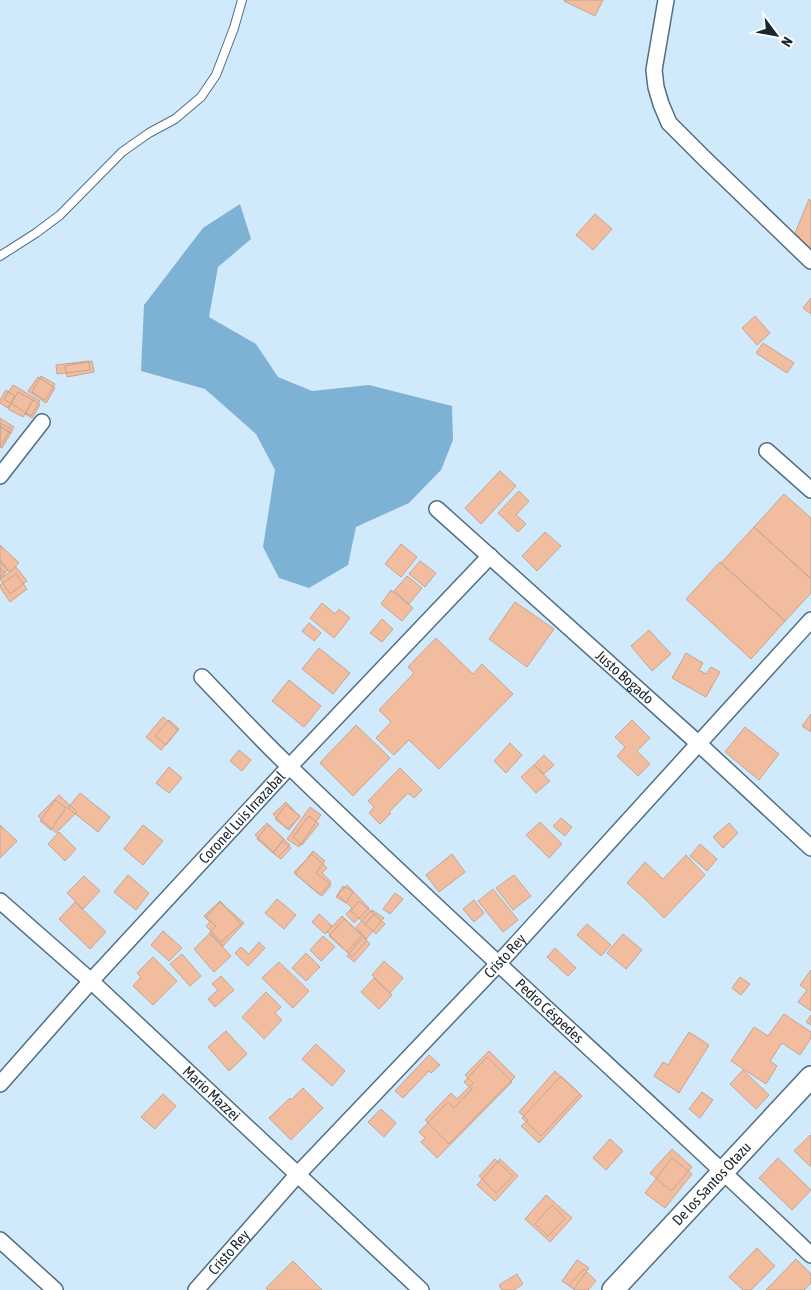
<svg xmlns="http://www.w3.org/2000/svg" width="811" height="1290" viewBox="0 0 811 1290" font-family="'Asap Condensed',sans-serif">
	<style>
		.forest { fill: #7eb2d5 }
		.building { fill: #f2bc9e; stroke: #c6a592 }
		.lines { fill: none; stroke-linecap: round; stroke-linejoin: round }
		.lane-casing { stroke: #516e83; stroke-width: 10 }
		.street-casing { stroke: #516e83; stroke-width: 18 }
		.secondary-casing { stroke: #516e83; stroke-width: 24 }
		.lane { stroke: #fff; stroke-width: 8 }
		.street { stroke: #fff; stroke-width: 15 }
		.secondary { stroke: #fff; stroke-width: 21 }
		.labels { text-anchor: middle; stroke-width: 4.5; stroke-linejoin: round; paint-order: stroke }
		.street-label { font-size: 15px; fill: #1a272f; stroke: #fff }
	</style>
	<rect width="100%" height="100%" fill="#d0eafc"/>
	<path class="forest" d="M240 204 251 239 218 267 209 317 256 344 278 377 312 391 369 385 452 406 453 440 441 470 409 503 356 527 348 565 309 588 279 578 263 547 275 470 256 434 205 389 141 371 144 305 203 228Z"/>
	<path class="building" d="M564 0H603L595 16 564 1Z
		M809 199 811 201V249L795 233Z
		M595 214 612 229 593 250 576 235Z
		M811 298V314L803 308Z
		M755 316 770 333 757 345 742 328Z
		M763 343 794 363 787 373 756 353Z
		M89 361 90 370 57 374 56 365Z
		M92 361 94 372 67 377 65 366Z
		M41 376 55 384 45 400 32 392Z
		M38 377 55 388 46 403 28 391Z
		M13 385 40 401 31 416 4 399Z
		M6 390 15 396 8 408 0 403V400Z
		M18 392 33 400 23 417 8 409Z
		M33 400 40 405 32 418 25 414Z
		M0 418 14 427 11 433 0 426Z
		M0 423 11 429 0 447Z
		M0 427 11 433 2 448 0 447Z
		M500 471 516 486 481 524 465 508Z
		M519 491 529 501 516 515 526 524 518 532 498 513Z
		M784 494 811 518V579L754 527Z
		M754 527 811 579V593L785 621 721 563Z
		M545 532 561 546 537 571 522 556Z
		M401 544 417 557 401 577 385 564Z
		M0 545 19 563 10 572 0 562Z
		M0 560 8 570 0 577Z
		M420 561 436 573 425 587 409 574Z
		M720 562 785 621 751 659 686 599Z
		M16 567 27 581 10 594 0 579Z
		M0 568 5 573 0 579Z
		M16 574 27 589 10 602 0 587V585Z
		M407 576 422 588 409 604 394 591Z
		M391 590 413 608 402 621 381 604Z
		M515 602 554 629 527 667 489 639Z
		M322 603 335 614 339 609 350 618 334 638 310 618Z
		M382 619 393 629 382 642 370 633Z
		M309 623 321 633 314 641 302 631Z
		M649 630 671 654 652 671 631 646Z
		M436 638 473 674 482 664 513 694 439 769 409 740 394 755 376 738 391 722 379 710 414 673 408 667Z
		M319 648 350 673 333 694 302 669Z
		M686 653 703 663 699 670 706 674 711 667 720 672 706 697 672 678Z
		M289 680 321 706 304 727 272 701Z
		M811 714V732L802 726Z
		M163 717 178 730 161 750 146 737Z
		M169 720 179 729 166 745 155 736Z
		M632 720 650 738 637 751 650 764 638 776 617 756 625 747 615 737Z
		M356 725 390 758 353 796 320 763Z
		M745 727 779 754 759 780 725 752Z
		M510 743 522 755 506 773 494 761Z
		M239 750 251 760 242 771 230 761Z
		M544 755 554 765 544 774 534 765Z
		M534 765 550 781 536 793 521 777Z
		M169 767 182 778 169 793 156 783Z
		M400 768 422 790 414 798 408 793 389 812 391 813 380 824 369 813 374 807 368 801Z
		M80 793 110 817 98 832 68 808Z
		M59 795 77 812 56 833 38 816Z
		M55 800 66 808 51 830 40 821Z
		M286 802 300 817 287 829 273 814Z
		M286 805 300 816 289 830 275 819Z
		M310 807 321 815 299 847 287 839Z
		M309 816 319 824 302 845 293 837Z
		M561 818 572 827 565 836 553 826Z
		M540 822 562 844 549 858 526 835Z
		M267 823 290 845 278 857 255 835Z
		M729 823 738 833 723 848 713 837Z
		M0 825 17 841 0 858Z
		M143 825 163 841 143 865 124 849Z
		M268 825 284 839 273 853 257 839Z
		M59 832 76 849 65 861 48 844Z
		M282 841 291 848 281 859 273 853Z
		M700 844 717 859 707 871 690 856Z
		M313 851 325 861 316 873 331 885 322 896 295 874Z
		M312 854 327 868 322 873 331 882 320 895 309 886 294 872Z
		M452 854 465 872 439 892 426 875Z
		M686 855 705 875 664 918 643 897 627 883 645 862 663 879Z
		M128 875 149 893 136 910 114 892Z
		M514 875 531 896 513 910 496 888Z
		M84 876 100 891 83 909 67 893Z
		M347 885 369 908 354 923 346 914 352 908 338 895Z
		M343 886 353 892 346 903 336 897Z
		M493 889 518 920 503 932 478 901Z
		M395 893 403 899 390 914 383 909Z
		M277 899 296 915 284 929 265 913Z
		M474 900 484 913 474 922 463 909Z
		M220 901 241 924 221 942 206 926 210 922 204 916Z
		M359 901 374 914 365 924 351 911Z
		M75 902 106 932 90 949 59 919Z
		M220 902 244 923 223 946 209 933 216 926 206 917Z
		M372 910 384 918 366 939 356 927Z
		M319 914 332 926 325 934 312 922Z
		M374 914 385 924 376 934 365 924Z
		M342 916 367 940 352 957 327 932Z
		M344 919 362 935 347 952 329 936Z
		M587 924 611 945 601 956 577 935Z
		M163 931 182 948 169 961 151 945Z
		M210 933 231 956 214 972 194 949Z
		M623 934 642 950 626 969 607 953Z
		M323 936 335 947 321 961 310 950Z
		M363 937 370 944 354 962 347 956Z
		M259 942 265 948 248 966 235 953 241 947 249 954Z
		M555 948 576 968 568 976 547 957Z
		M306 953 320 967 306 981 292 968Z
		M182 954 201 976 190 986 170 964Z
		M153 957 177 981 153 1005 133 986 141 977 137 973Z
		M384 961 403 978 390 993 372 975Z
		M279 962 309 991 293 1008 262 978Z
		M811 970V1011L798 1002 807 990 800 985Z
		M221 976 234 990 215 1007 208 999 218 990 212 984Z
		M740 977 750 984 741 995 732 988Z
		M374 978 392 995 379 1009 361 992Z
		M266 992 281 1007 275 1013 282 1020 264 1039 242 1017Z
		M784 1014 811 1032V1038L800 1055 782 1043 770 1061 777 1066 766 1084 731 1061 754 1027 768 1036Z
		M811 1015V1025L806 1022Z
		M226 1031 247 1054 229 1071 208 1047Z
		M689 1032 709 1045 679 1093 654 1076 663 1062 668 1065Z
		M316 1044 345 1071 332 1086 302 1059Z
		M489 1051 515 1077 449 1144 425 1120 451 1093 457 1099 473 1083 465 1075Z
		M429 1055 440 1065 431 1073 429 1071 403 1098 395 1091Z
		M487 1057 512 1082 437 1158 421 1142 425 1138 419 1132 448 1102 454 1108 472 1089 464 1082Z
		M743 1070 769 1095 756 1109 730 1084Z
		M555 1071 582 1096 539 1143 521 1126 528 1120 519 1112Z
		M561 1076 580 1094 541 1136 522 1118Z
		M303 1088 323 1108 291 1140 269 1118 290 1098 291 1100Z
		M702 1092 713 1100 700 1118 689 1109Z
		M163 1094 176 1106 155 1129 141 1117Z
		M381 1109 396 1123 384 1137 368 1122Z
		M810 1135 811 1136V1167L794 1151Z
		M610 1139 623 1151 606 1170 593 1158Z
		M672 1149 692 1167 671 1191 650 1173Z
		M672 1158 692 1174 665 1208 645 1193Z
		M778 1158 811 1190 792 1210 759 1178Z
		M495 1159 513 1176 496 1193 479 1176Z
		M500 1159 518 1176 495 1201 477 1185Z
		M546 1195 572 1218 550 1242 525 1219Z
		M552 1205 565 1218 548 1236 535 1224Z
		M757 1248 775 1266 751 1290H743L729 1277Z
		M796 1259 811 1274V1283L804 1290H766Z
		M577 1260 589 1268 574 1289 562 1281Z
		M293 1261 322 1290H268L266 1288Z
		M584 1269 596 1281 588 1290H575L569 1285Z
		M517 1274 523 1284 514 1290H502L499 1285Z"/>
	<g class="lines">
		<defs>
			<path id="lane" d="M0 256 36 233 60 215 122 152 149 133 175 119 201 97 216 75 234 28 242 0"/>
			<g id="street">
				<path d="M666 0 654 70 656 87 661 104 669 123 705 159 811 261"/>
				<path d="M767 451 811 490"/>
				<path d="M0 476 42 422"/>
				<path id="s1" d="M437 509 699 744 811 848"/>
				<path id="s2" d="M202 677C232 708 260 739 291 768 461 933 639 1091 811 1255"/>
				<path id="s3" d="M0 901 91 981 421 1290"/>
				<path id="s4" d="M0 1084 91 981 289 767 490 556"/>
				<path d="M0 1240 55 1290"/>
				<path id="s5" d="M196 1290 298 1174 498 964 811 620"/>
			</g>
			<g id="secondary">
				<path id="s6" d="M613 1290 811 1077"/>
			</g>
		</defs>
		<use href="#lane" class="lane-casing"/>
		<use href="#street" class="street-casing"/>
		<use href="#secondary" class="secondary-casing"/>
		<use href="#lane" class="lane"/>
		<use href="#street" class="street"/>
		<use href="#secondary" class="secondary"/>
	</g>
	<g class="labels">
		<g class="street-label">
			<text dy="5" stroke="none"><textPath href="#s1" startOffset="252">Justo Bogado</textPath></text>
			<text dy="5" stroke="none"><textPath href="#s4" startOffset="360">Coronel Luis Irrazabal</textPath></text>
			<text dy="5" stroke="none"><textPath href="#s5" startOffset="455">Cristo Rey</textPath></text>
			<text dy="5" stroke="none"><textPath href="#s2" startOffset="482">Pedro Céspedes</textPath></text>
			<text dy="5" stroke="none"><textPath href="#s3" startOffset="286">Mario Mazzei</textPath></text>
			<text dy="5" stroke="none"><textPath href="#s6" startOffset="145">De los Santos Otazu</textPath></text>
			<text dy="5" stroke="none"><textPath href="#s5" startOffset="50">Cristo Rey</textPath></text>
		</g>
	</g>
	<g transform="translate(776 35) rotate(122)" stroke="#ffffff" stroke-width="4" paint-order="stroke">
	<path d="M0-4L9 19L0 12L-9 19Z" fill="#1a272f"/>
	<text y="-8" font-size="14" font-weight="bold" text-anchor="middle" fill="#1a272f">N</text>
	</g>
</svg>
